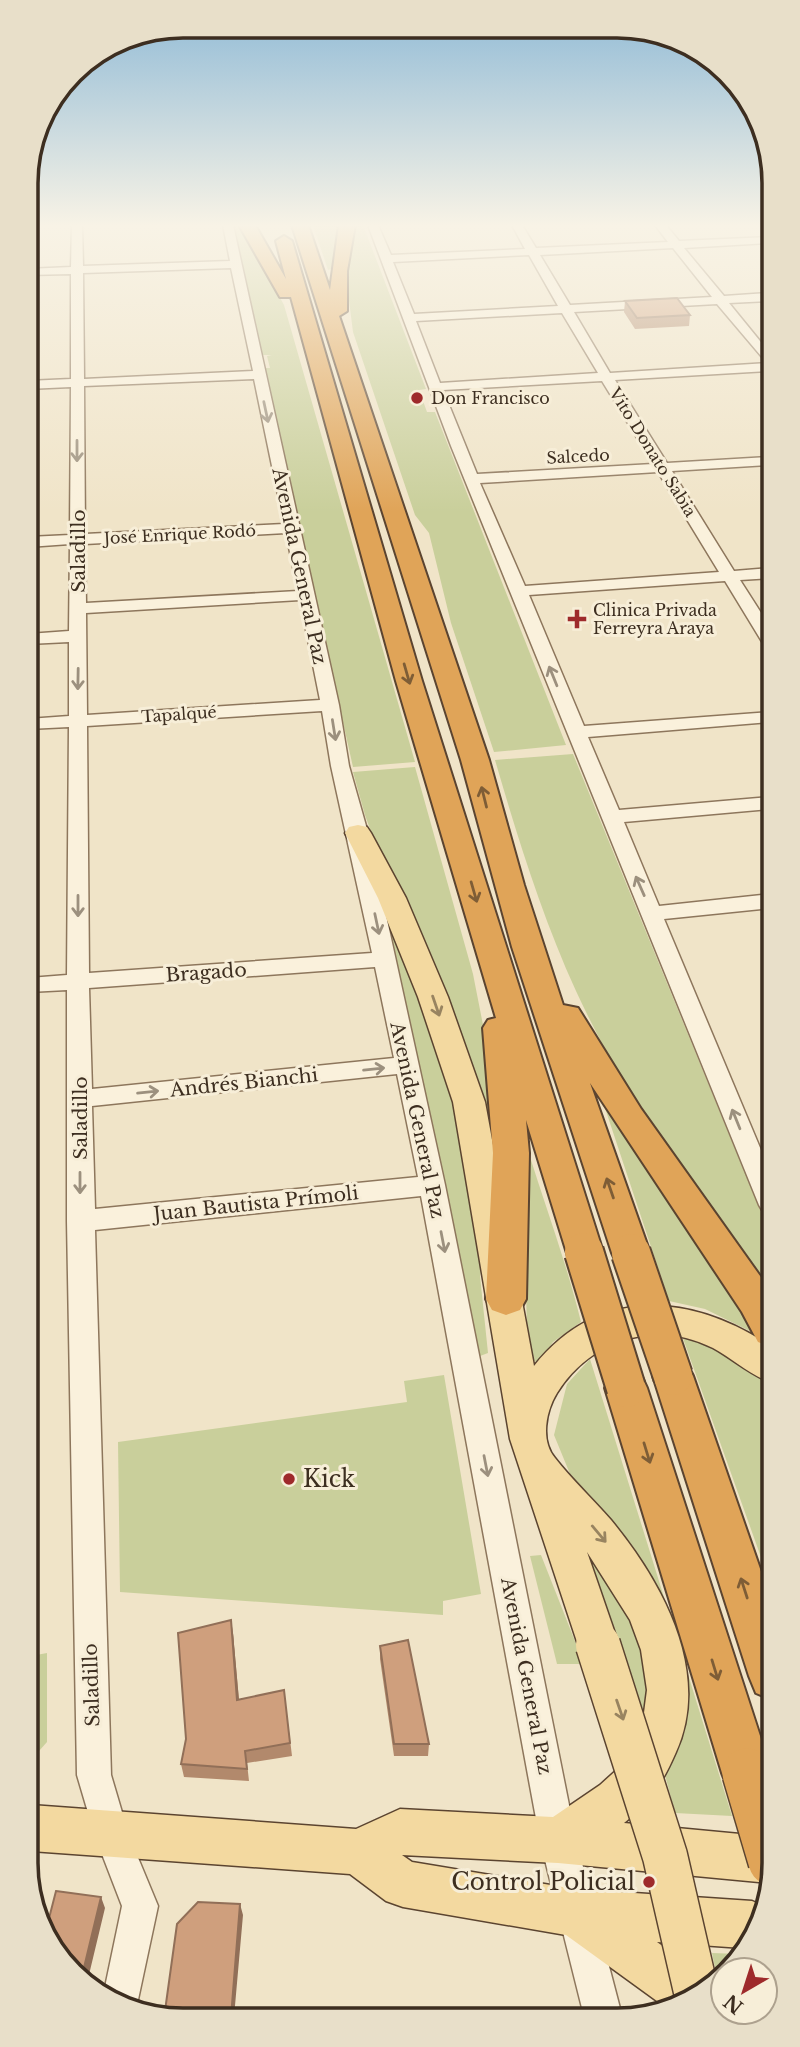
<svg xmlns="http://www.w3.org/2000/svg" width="800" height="2047" viewBox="0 0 800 2047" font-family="'Libre Baskerville',serif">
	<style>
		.green { fill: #c9cf9b }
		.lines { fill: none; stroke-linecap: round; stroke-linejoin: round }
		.minor-casing { stroke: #8d765c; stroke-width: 3 }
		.major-casing { stroke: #5b4430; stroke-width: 3 }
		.highway-casing { stroke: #5b4430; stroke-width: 4 }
		.minor { fill: #faf1dc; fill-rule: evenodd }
		.major { fill: #f3d9a0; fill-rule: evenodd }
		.highway { fill: #e0a458; fill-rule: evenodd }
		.major-bridge-casing { stroke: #5b4430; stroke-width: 47; stroke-linecap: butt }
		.highway-bridge-far1-casing { stroke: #5b4430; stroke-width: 42; stroke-linecap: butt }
		.highway-bridge-casing { stroke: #5b4430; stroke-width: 52; stroke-linecap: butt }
		.major-bridge { stroke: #f3d9a0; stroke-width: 44 }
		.highway-bridge-far1 { stroke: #e0a458; stroke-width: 38 }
		.highway-bridge { stroke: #e0a458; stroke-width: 49 }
		.wall { fill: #b2896c }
		.shaded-wall { fill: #916f58 }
		.building { fill: #cf9f7d; stroke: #916f58; stroke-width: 2 }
		.oneway { stroke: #9c907e }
		.oneway2 { stroke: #7e5d36 }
		.oneway3 { stroke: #988460 }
		.poi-dot { fill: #9e2a2b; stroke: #f7eed8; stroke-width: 2.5 }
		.labels { text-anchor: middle; stroke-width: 6; stroke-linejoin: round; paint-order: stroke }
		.far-poi-label { font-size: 16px; fill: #3d2e20; stroke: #f7eed8; text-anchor: start }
		.far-street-label { font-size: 16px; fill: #3d2e20; stroke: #f7eed8 }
		.street-label { font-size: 19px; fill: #3d2e20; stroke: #f7eed8 }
		.near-poi-label { font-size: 23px; fill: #3d2e20; stroke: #f7eed8; text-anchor: start }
		.rim { fill: none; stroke: #3d2e20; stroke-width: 3.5 }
	</style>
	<rect width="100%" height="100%" fill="#f0e4c8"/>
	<path class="green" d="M233 225H241L284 305 415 762 353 767 264 368H270L267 356 272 355H262Z
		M313 225H341L331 269 328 270Z
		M353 225H363L426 389 419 390 427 412H435L566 745 494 752 451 623 429 533 415 515 353 332 346 277Z
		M573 754 772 1239V1309C703 1206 628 1104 576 991 542 916 518 839 495 760Z
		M415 767 473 974 494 1081 503 1200 365 815 353 772Z
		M397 931 457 1107 483 1259 480 1276 488 1353 480 1356 390 932Z
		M603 1102 715 1259 754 1333 705 1309 669 1301Z
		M521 1127C540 1193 565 1256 581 1322L553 1342 539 1362 528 1360Z
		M680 1330 753 1366 772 1391 773 1591Z
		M590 1359 732 1816 675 1813 664 1771 679 1739 554 1435 567 1384Z
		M444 1375 481 1594 443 1601V1615L120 1592 118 1442 407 1402 404 1381Z
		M580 1530 641 1634 650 1696 641 1711 605 1621Z
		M541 1555 584 1664H557L530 1556Z
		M47 1653V1742L31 1760V1656Z
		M712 1953 740 1954 735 1967 723 1970V1975L717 1978Z"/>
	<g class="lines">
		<defs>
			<path id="minor" d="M72 225H82L83 266 230 261 223 225H233L339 705 349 766 368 833 445 1185 576 1840 622 2016H584L540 1840 421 1196 95 1230 111 1775 129 1836 158 1906 136 2009 104 1992 122 1906 95 1836 77 1775 67 1221V990L29 992V978L67 975 69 727 28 729V719L69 716V642L28 644V634L69 631 70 544 28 547V537L70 535 71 387 27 389V381L71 379V274L27 275V269L71 267ZM231 268 253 371 84 379 83 273ZM254 379 284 524 85 534 84 386ZM286 533 298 591 86 603 85 544ZM300 600 320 700 87 715 86 613ZM322 711 331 766 372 953 89 973 87 726ZM375 967 394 1058 92 1089 89 988ZM397 1074 418 1177 95 1209 92 1106Z
				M368 225H378L391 255 525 249 512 225H522L536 248 668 242 655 225H666L679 241 769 237V243L684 248 724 296 769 293V301L729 303 769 352V371L615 380 667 463 769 457V465L672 471 734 571 770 568V578L740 580 770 627V646L764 645 725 581 529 595 584 726 770 712V722L588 737 619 810 770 797V809L624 822 659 906 771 894V908L664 919 771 1174 772 1215 763 1212 759 1205 451 446ZM673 248 712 297 570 305 540 255ZM529 255 558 306 414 314 393 262ZM717 304 767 363 610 373 574 312ZM562 313 598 373 440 383 416 321ZM602 381 653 464 477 474 443 390ZM658 472 719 572 525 586 480 483Z"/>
			<path id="major" d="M358 825 367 827 371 833 406 898 448 997 485 1102 534 1366C599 1284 693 1294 772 1347V1383C750 1375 733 1359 713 1348 656 1319 591 1339 557 1393 546 1411 540 1440 555 1458 571 1479 593 1499 611 1520 662 1582 712 1672 676 1752 663 1782 650 1803 624 1823L773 1837V1874L770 1883 558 1863 402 1855 412 1862 575 1889 752 1901 761 1905 743 1948 657 1942 707 1978 709 1983 668 2009 566 1935 403 1907 386 1901 350 1874 31 1851V1805L356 1829 400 1809 553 1817 600 1785 621 1766 642 1728 647 1690 641 1650 630 1620 587 1552 619 1645 613 1660 598 1666 583 1660 510 1439 453 1102 418 997 378 898 345 833 349 827Z"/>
			<path id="highway" d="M239 225H255L286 279 276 241 284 236 292 241 422 681 603 1252 598 1263 584 1267 570 1263 526 1120 529 1153 526 1299 520 1310 506 1315 492 1310 486 1299 493 1153 483 1028 488 1020 496 1018 396 681 291 297H280Z
				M292 225H308L330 290 339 225H355L347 271V311L339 316 489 760 524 885 563 1005 578 1008 641 1109 770 1290 772 1347 758 1342 742 1312 590 1083 650 1253 645 1264 631 1268 617 1264 612 1253 512 947 461 760Z
				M673 1358 687 1364 693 1376 773 1606V1700L756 1693 749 1676 653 1376 659 1364Z
				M626 1370 641 1375 647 1388 772 1773 765 1791 747 1798 729 1791 722 1773 605 1388 611 1375Z"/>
		</defs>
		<use href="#minor" class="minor-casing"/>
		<use href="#major" class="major-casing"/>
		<use href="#highway" class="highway-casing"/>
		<use href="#minor" class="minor"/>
		<use href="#major" class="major"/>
		<use href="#highway" class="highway"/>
		<defs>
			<path id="major-bridge" d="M598 1645 665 1856 696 1991"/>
			<path id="highway-bridge-far1" d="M584 1252 626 1388
				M631 1253 673 1376"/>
			<path id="highway-bridge" d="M747 1773 773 1861"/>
		</defs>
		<use href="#major-bridge" class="major-bridge-casing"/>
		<use href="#highway-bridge-far1" class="highway-bridge-far1-casing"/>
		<use href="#highway-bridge" class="highway-bridge-casing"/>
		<use href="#major-bridge" class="major-bridge"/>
		<use href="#highway-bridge-far1" class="highway-bridge-far1"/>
		<use href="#highway-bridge" class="highway-bridge"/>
	</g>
	<path class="wall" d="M625 301 690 315 689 326 635 329 624 312Z
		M233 1633 239 1700 284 1690 292 1756 247 1763 249 1781 184 1777 181 1764Z
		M380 1646 429 1744 428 1756H394L380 1659Z"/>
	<path class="shaded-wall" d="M231 1620 233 1633 240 1712 237 1700Z
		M101 1897 105 1908 87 1983 81 1980Z
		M240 1904 243 1915 234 2017H231Z"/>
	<path class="building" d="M677 298 690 315 637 318 625 301Z
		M231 1620 237 1700 284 1690 290 1743 245 1751 247 1769 181 1764 186 1739 178 1633Z
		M408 1640 429 1744H394L380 1646Z
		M56 1891 101 1897 81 1980 72 1975 46 1930Z
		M198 1902 240 1904 231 2017 164 2018 177 1924Z"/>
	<defs><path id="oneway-shaft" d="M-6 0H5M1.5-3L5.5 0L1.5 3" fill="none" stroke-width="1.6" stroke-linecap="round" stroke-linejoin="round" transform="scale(1.75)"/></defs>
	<g class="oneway">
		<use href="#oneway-shaft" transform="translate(266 412) rotate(78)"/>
		<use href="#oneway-shaft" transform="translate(77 451) rotate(90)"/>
		<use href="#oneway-shaft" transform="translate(553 676) rotate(-112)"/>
		<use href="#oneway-shaft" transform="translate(78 679) rotate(91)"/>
		<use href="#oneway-shaft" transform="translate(334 730) rotate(81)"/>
		<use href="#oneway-shaft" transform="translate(640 886) rotate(-114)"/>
		<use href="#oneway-shaft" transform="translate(78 906) rotate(90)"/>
		<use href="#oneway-shaft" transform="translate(377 924) rotate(78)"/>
		<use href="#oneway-shaft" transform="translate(374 1069) rotate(-6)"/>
		<use href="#oneway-shaft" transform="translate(148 1092) rotate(-6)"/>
		<use href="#oneway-shaft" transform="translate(736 1119) rotate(-112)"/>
		<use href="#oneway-shaft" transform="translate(80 1183) rotate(90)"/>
		<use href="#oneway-shaft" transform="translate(443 1242) rotate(79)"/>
		<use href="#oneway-shaft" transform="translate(486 1466) rotate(79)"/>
	</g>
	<g class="oneway2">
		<use href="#oneway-shaft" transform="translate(407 674) rotate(74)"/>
		<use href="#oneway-shaft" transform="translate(484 797) rotate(-104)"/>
		<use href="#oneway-shaft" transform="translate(474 892) rotate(74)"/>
		<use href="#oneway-shaft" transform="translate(610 1188) rotate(-109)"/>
		<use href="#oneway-shaft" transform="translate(647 1453) rotate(73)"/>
		<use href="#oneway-shaft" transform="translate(744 1588) rotate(-108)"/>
		<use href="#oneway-shaft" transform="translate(715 1670) rotate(73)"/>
	</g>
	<g class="oneway3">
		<use href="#oneway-shaft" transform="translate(436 1006) rotate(71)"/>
		<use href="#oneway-shaft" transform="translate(599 1534) rotate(50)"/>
		<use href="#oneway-shaft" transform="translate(620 1710) rotate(71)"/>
	</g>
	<linearGradient id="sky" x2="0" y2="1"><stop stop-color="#8fbad6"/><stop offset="0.44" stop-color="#f8f3e6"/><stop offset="1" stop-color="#f8f3e6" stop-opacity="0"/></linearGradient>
	<rect width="800" height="512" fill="url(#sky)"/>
	<g class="poi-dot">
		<circle cx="417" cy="398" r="7"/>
		<path d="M573.5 608.5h7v7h7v7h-7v7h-7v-7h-7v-7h7z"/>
		<circle cx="289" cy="1479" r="7"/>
		<circle cx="649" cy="1882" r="7"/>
	</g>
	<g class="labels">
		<g class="far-poi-label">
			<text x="431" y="404">Don Francisco</text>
			<text x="593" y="616">Clinica Privada<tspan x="593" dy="18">Ferreyra Araya</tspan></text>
		</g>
		<g class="far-street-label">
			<text transform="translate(653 452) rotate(58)" y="6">Vito Donato Sabia</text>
			<text transform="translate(578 456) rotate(-3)" y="6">Salcedo</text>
			<text transform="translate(180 534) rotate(-3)" y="6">José Enrique Rodó</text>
			<text transform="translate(179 714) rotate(-4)" y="6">Tapalqué</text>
		</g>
		<g class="street-label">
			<text transform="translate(78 551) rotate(-90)" y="7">Saladillo</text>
			<text transform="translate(300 566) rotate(78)" y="7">Avenida General Paz</text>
			<text transform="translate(206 972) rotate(-4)" y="7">Bragado</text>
			<text transform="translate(244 1082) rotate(-6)" y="7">Andrés Bianchi</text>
			<text transform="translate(80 1118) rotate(-90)" y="7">Saladillo</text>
			<text transform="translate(418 1120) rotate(78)" y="7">Avenida General Paz</text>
			<text transform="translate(256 1203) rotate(-6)" y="7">Juan Bautista Prímoli</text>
			<text transform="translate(527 1676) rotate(79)" y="7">Avenida General Paz</text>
			<text transform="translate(91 1685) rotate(-92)" y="7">Saladillo</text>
		</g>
		<g class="near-poi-label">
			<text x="303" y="1487">Kick</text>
			<text x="635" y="1890" text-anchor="end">Control Policial</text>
		</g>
	</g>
	<path d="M0 0H800V2047H0ZM183 38H617A145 145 0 0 1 762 183V1863A145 145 0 0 1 617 2008H183A145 145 0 0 1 38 1863V183A145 145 0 0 1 183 38Z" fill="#e8dfc9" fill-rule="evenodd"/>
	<path class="rim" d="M183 38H617A145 145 0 0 1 762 183V1863A145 145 0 0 1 617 2008H183A145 145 0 0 1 38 1863V183A145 145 0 0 1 183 38Z"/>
	<g transform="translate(744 1991) rotate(219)"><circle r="33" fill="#f7eed8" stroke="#ada18e" stroke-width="2"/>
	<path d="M0-5L12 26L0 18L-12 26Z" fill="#9e2a2b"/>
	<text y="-10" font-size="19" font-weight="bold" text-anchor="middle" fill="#3d2e20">N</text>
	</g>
</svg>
